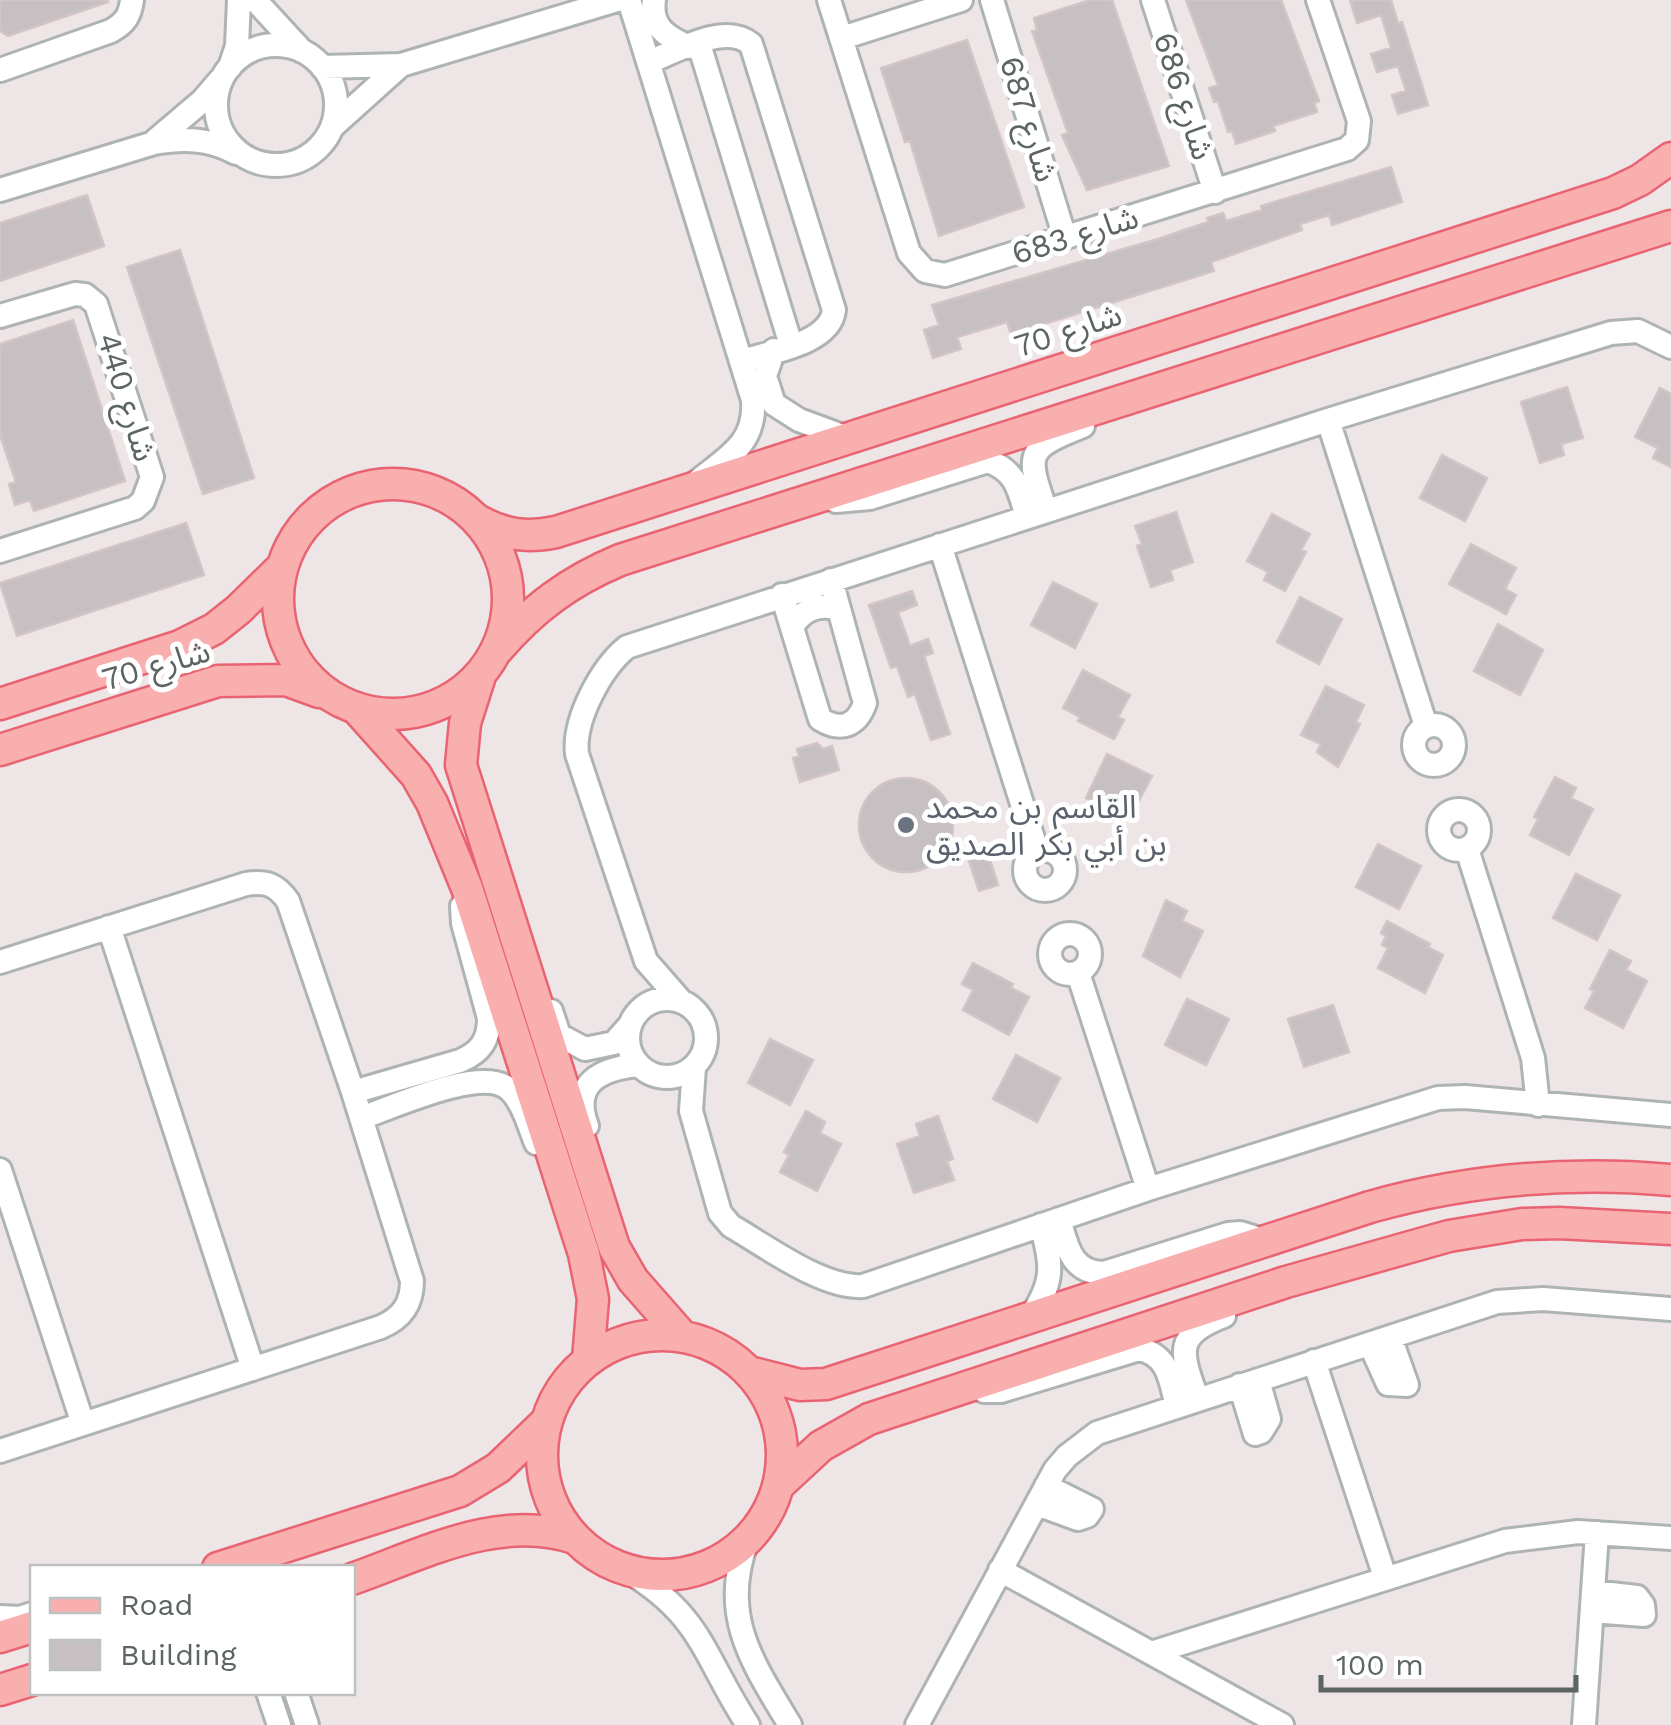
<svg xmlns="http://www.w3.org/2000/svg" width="1671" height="1725" viewBox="0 0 1671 1725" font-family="'Work Sans','Noto Sans Arabic',sans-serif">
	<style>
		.building { fill: #c7c0c2; stroke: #d3c4c6; stroke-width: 2.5 }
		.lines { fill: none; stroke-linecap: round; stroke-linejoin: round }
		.minor-casing { stroke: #aeb4b3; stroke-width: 28 }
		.major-casing { stroke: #e96473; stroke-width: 35 }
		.minor { stroke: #fff; stroke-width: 22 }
		.major { stroke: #faafaf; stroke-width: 30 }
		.worship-dot { fill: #6b7280; stroke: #fff; stroke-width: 4 }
		.labels { text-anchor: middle; stroke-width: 10; stroke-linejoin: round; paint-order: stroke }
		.street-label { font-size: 32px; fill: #5d6563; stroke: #fff }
		.worship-label { font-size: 32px; fill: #5b616d; stroke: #fff; text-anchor: start }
	</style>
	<rect width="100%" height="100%" fill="#eee5e6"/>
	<path class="building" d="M0 0H107L108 2 8 36 0 31Z
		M1090 0H1112L1169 166 1087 190 1062 135 1068 133 1032 31 1037 30 1034 18Z
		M1186 0H1281L1319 101 1314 103 1317 112 1273 126 1275 131 1236 144 1232 131 1228 132 1218 101 1214 102 1209 88 1218 85Z
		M1350 0H1391L1398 23 1402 22 1428 105 1398 114 1392 95 1406 91 1398 66 1377 72 1371 54 1391 48 1381 15 1357 23Z
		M967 40 1024 207 939 236 910 141 905 142 881 68Z
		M1391 167 1402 202 1332 225 1329 215 1300 224 1302 230 1211 262 1214 271 1063 318 1011 334 1007 322 957 337 961 349 933 358 924 330 939 325 932 305 1158 239 1208 222 1207 218 1223 213 1226 221 1262 210 1261 206Z
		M87 195 104 246 0 281V223Z
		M180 250 254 478 203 494 127 267Z
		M73 320 125 481 34 511 30 500 15 505 9 484 16 482 0 435V344Z
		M1567 387 1583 438 1561 444 1564 455 1540 463 1521 402Z
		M1660 388 1671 394V467L1653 458 1658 448 1635 437Z
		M1442 455 1487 478 1465 521 1420 498Z
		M1176 512 1193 562 1170 570 1173 580 1151 587 1137 546 1142 544 1135 526Z
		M1272 514 1310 534 1301 550 1306 552 1285 591 1264 580 1268 572 1247 561Z
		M186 523 204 575 17 636 0 583Z
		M1471 544 1516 568 1505 589 1516 595 1506 614 1449 584Z
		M1053 582 1097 604 1075 648 1031 625Z
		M912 591 917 605 898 612 910 646 928 639 933 653 924 656 950 734 931 740 915 694 908 697 897 666 891 668 869 605Z
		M1300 597 1342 619 1319 664 1277 642Z
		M1498 624 1543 650 1520 695 1474 671Z
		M1083 670 1130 695 1118 717 1124 720 1114 739 1078 721 1080 717 1063 708Z
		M1326 686 1364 705 1356 722 1360 724 1338 767 1317 752 1321 744 1301 735Z
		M817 743 823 749 832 746 839 770 800 782 793 758 799 756 797 749Z
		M1107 754 1152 776 1129 819 1086 798Z
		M1555 777 1576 788 1571 798 1593 809 1569 855 1530 835 1538 819 1534 817Z
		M859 825a47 47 0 1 1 94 0a47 47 0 1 1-94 0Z
		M1378 844 1421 866 1399 909 1356 887Z
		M988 854 998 885 979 891 969 861Z
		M1576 874 1620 895 1597 940 1553 918Z
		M1166 900 1187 911 1182 921 1203 931 1180 977 1143 956Z
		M1387 921 1430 944 1428 947 1443 955 1425 993 1378 968 1388 948 1382 945 1386 936 1381 933Z
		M1610 950 1631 961 1626 970 1647 981 1623 1028 1585 1008 1594 991 1590 989Z
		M973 963 1013 984 1011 988 1029 997 1009 1035 963 1010 973 990 962 984Z
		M1187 999 1229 1019 1206 1065 1165 1045Z
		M1333 1005 1349 1052 1304 1067 1288 1019Z
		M770 1039 813 1060 790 1105 748 1083Z
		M1016 1055 1060 1078 1037 1122 993 1099Z
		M806 1111 825 1122 820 1133 841 1144 817 1191 780 1172 789 1155 784 1152Z
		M938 1116 953 1159 947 1161 954 1180 914 1193 897 1144 920 1136 916 1124Z"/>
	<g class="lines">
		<defs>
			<path id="minor" d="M255 0 302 51
				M629 0 753 400C756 443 729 456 698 481
				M654 0C650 27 667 37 689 47
				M829 0 909 253 925 271 945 275 1347 149 1357 140 1359 121 1318 0
				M992 0 1065 238
				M1153 0 1215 192
				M842 38 961 0
				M699 44 791 345
				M216 105a60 60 0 1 1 120 0a60 60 0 1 1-120 0Z
				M649 62C677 51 725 22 751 44L834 310C830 344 770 352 742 361
				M230 67 237 46 239 0
				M322 67 401 65 617 0
				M0 70 111 31C125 23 130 16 132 0
				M332 127 401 65
				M156 140 202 101 220 80
				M0 190 154 143C183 138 209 138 236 153
				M0 316 75 294 85 295 96 304 152 477 143 501 135 508 0 551
				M774 350 765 376 774 404 799 420 845 437
				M1328 420 1426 726
				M836 501 870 498 988 461C1017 471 1019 491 1027 517
				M1046 511C1026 453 1025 449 1083 426
				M940 545 1037 851
				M782 595 820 719C841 732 857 726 865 703L831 580
				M792 627C803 609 819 603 839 609
				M1414 745a20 20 0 1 1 40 0a20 20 0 1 1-40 0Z
				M1439 830a20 20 0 1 1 40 0a20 20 0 1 1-40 0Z
				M1467 849 1533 1058 1538 1105
				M1025 870a20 20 0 1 1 40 0a20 20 0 1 1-40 0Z
				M109 927 253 1369
				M1050 954a20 20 0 1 1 40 0a20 20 0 1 1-40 0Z
				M0 962 246 884C266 881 276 884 288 901L353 1092 412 1281C412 1304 402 1318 381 1327L0 1451
				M1078 973 1148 1189
				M628 1038a39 39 0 1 1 78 0a39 39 0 1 1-78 0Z
				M681 1001 646 961 577 754C573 720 601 668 627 647L1328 420 1611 333 1638 331 1671 347
				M551 1011 559 1035 585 1049 614 1043 629 1026
				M694 1067 691 1111 720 1213 731 1226C766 1246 823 1289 863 1286L1148 1189 1438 1098 1465 1097 1671 1115
				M353 1092 460 1061C481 1052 489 1040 489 1018L463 923 462 906
				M361 1118C393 1107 478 1068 506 1087 522 1098 529 1126 536 1143
				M587 1126C571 1083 600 1069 638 1065
				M0 1170 83 1424
				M1059 1219C1067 1246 1071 1273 1104 1273L1228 1234 1240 1233 1266 1241
				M1030 1318C1054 1282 1053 1266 1041 1225
				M1370 1344 1388 1384 1407 1385 1390 1337
				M1314 1361 1385 1577
				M1240 1385 1255 1434 1261 1432 1269 1419 1258 1380
				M984 1391H1001L1139 1349C1169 1355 1170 1380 1177 1406
				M1197 1398C1181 1353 1173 1335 1224 1316
				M1037 1504 1078 1519 1087 1516 1092 1509 1046 1486
				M747 1541C719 1615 752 1662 790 1725
				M626 1570C703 1616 703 1656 748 1725
				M1000 1570 1282 1725
				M1592 1611 1644 1615 1643 1605 1637 1597 1593 1592
				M0 1617 20 1618 32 1614
				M1151 1653 1505 1541 1578 1532 1671 1538
				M268 1692 279 1725
				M296 1692 307 1725
				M917 1725 1055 1470 1067 1456 1097 1433 1497 1302 1543 1299 1671 1309
				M1584 1725 1597 1533"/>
			<path id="major" d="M278 599a115 115 0 1 1 230 0a115 115 0 1 1-230 0Z
				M479 521C505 535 527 538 556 532L1613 193 1640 180 1671 158
				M497 650C533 608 570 581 620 560L1671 226
				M480 676 465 723 461 765 614 1247 633 1280 683 1337
				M0 704 180 646 214 629 238 610 282 567
				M357 709 416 775 432 803 467 888 584 1254 593 1299 588 1360
				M0 750 218 681 286 680 319 692
				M542 1455a120 120 0 1 1 240 0a120 120 0 1 1-240 0Z
				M749 1372 800 1385 826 1384 1370 1207C1469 1179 1568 1171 1671 1180
				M780 1484 821 1446 869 1419 1286 1282 1449 1236 1522 1224 1559 1223 1671 1229
				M218 1568 460 1491 498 1468 547 1421
				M352 1579C423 1554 499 1513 574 1538
				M0 1637 32 1627
				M0 1690 32 1680"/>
		</defs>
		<use href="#minor" class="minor-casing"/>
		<use href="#major" class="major-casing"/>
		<use href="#minor" class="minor"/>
		<use href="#major" class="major"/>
	</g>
	<circle class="worship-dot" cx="906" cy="825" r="10"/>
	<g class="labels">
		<g class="street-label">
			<text transform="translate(1184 96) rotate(72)" y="11">شارع 686</text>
			<text transform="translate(1029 119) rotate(73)" y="11">شارع 687</text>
			<text transform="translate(1075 235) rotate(-17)" y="11">شارع 683</text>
			<text transform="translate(1068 330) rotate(-18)" y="11">شارع 70</text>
			<text transform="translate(127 397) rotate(73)" y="11">شارع 440</text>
			<text transform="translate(156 665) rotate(-16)" y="11">شارع 70</text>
		</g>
		<g class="worship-label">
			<text x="926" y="818">القاسم بن محمد<tspan x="926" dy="37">بن أبي بكر الصديق</tspan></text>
		</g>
	</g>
	<rect x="30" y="1565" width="325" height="130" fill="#ffffff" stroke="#bec1c1" stroke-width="2.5"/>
	<rect x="50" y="1598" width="50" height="15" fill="#faafaf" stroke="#bec1c1" stroke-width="2.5"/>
	<text x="120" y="1615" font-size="30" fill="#5d6563">Road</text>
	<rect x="50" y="1640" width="50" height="30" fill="#c7c0c2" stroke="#bec1c1" stroke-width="2.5"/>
	<text x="120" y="1665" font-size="30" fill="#5d6563">Building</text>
	<path d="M1321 1675v15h255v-15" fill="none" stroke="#5d6563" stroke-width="5"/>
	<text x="1336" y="1675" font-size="30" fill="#5d6563" stroke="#ffffff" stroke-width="8" paint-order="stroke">100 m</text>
</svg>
